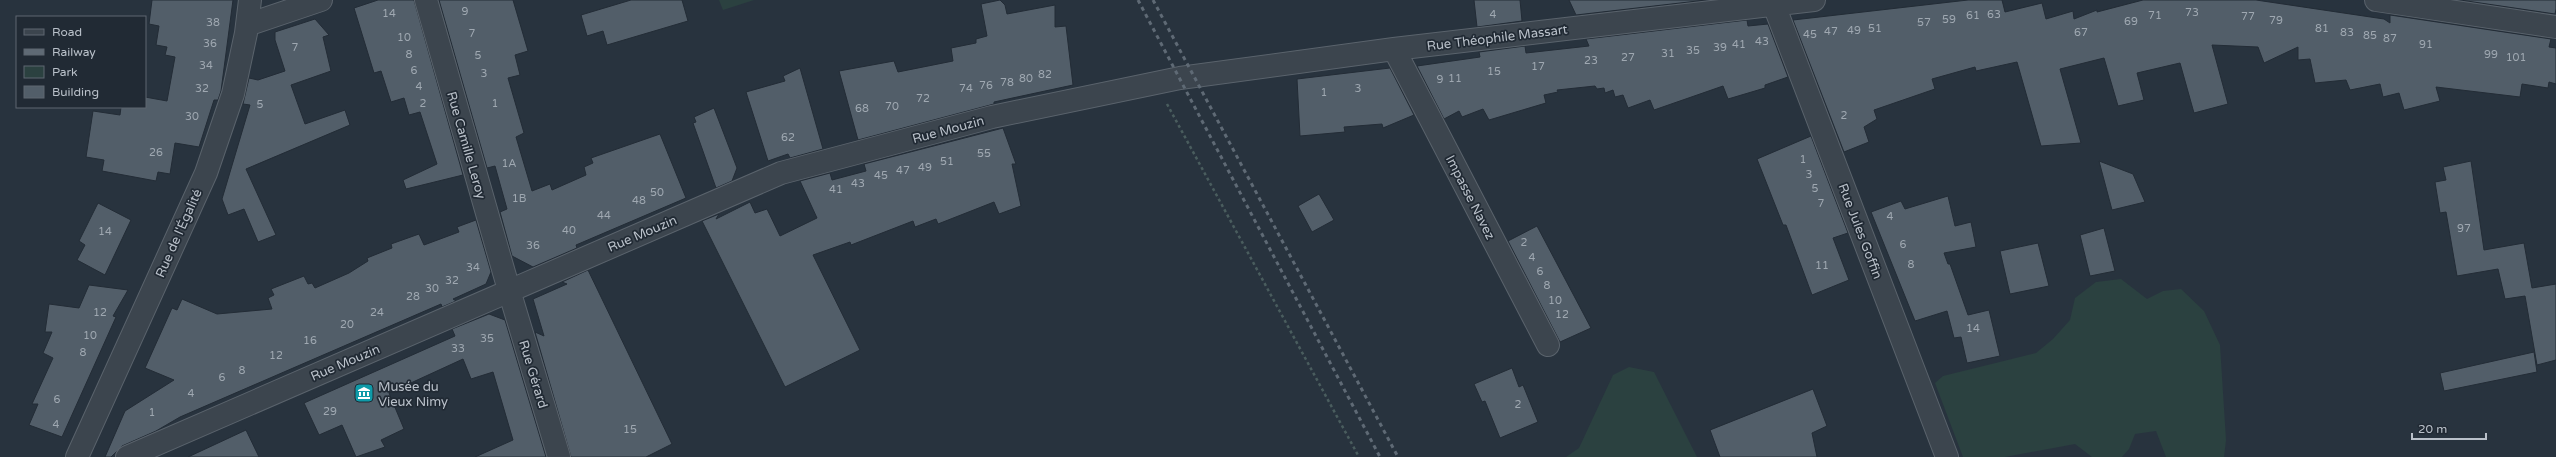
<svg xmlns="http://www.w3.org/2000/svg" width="2556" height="457" viewBox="0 0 2556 457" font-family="'Varela Round',sans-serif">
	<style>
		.green { fill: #2b4140 }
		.building { fill: #525e69; stroke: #232c36 }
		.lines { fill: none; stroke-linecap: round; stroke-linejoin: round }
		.street-casing { stroke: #5a636c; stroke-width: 24 }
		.path { stroke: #4a5d5e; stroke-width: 2.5; stroke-dasharray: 3 3; stroke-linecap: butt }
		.street { stroke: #3c454e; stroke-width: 22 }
		.rail { stroke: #5f6a75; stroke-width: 3; stroke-dasharray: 4 4; stroke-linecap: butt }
		.labels { text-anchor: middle; stroke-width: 3.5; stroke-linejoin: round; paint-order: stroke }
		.number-label { font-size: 11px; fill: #9fa8b1 }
		.street-label { font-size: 13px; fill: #b9c0c9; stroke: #212a34 }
		.poi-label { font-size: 13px; fill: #b9c0c9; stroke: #212a34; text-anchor: start }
	</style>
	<rect width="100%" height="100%" fill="#28333e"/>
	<path class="green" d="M719 0H754L723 10Z
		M2121 279 2147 299 2163 291 2181 289 2204 311 2220 345 2226 440 2224 457H2166L2156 431 2135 434 2129 449 2122 457H2092L2075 444 2005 457H1963L1935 383 1943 376 2036 353 2053 339 2070 320 2075 298 2096 282Z
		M1629 367 1654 372 1697 457H1566L1579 448 1613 375Z"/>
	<path class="building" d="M152 0H233L221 91 218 100H214L199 147 175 143 170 174 158 172 156 181 102 171 104 160 86 157 93 111 120 115 121 107H145V97L167 101 175 57 165 55 167 47 156 45 159 26 149 24Z
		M378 0H414L463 175 406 189 403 180 437 164 420 112 409 115 404 98 391 102 381 71 374 73 354 8Z
		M439 0H513L528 51 515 55 520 75 508 78 524 133 516 137 532 191 550 184 552 190 586 175 584 167 593 163 591 158 660 134 686 198 576 245 577 248 533 267 512 256 500 212 507 209 495 166 487 168Z
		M631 0H682L688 21 607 45 603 31 587 36 581 15Z
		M1000 0 1005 5 1007 14 1055 5V27L1066 26 1073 85 994 102V104L858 140 839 71 894 61 898 72 953 61 951 48 976 43V39L987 36 981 4Z
		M1474 0H1520L1522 21 1477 27Z
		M1569 0H1706L1576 15Z
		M1968 0H2002L2005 12 2042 3 2046 19 2073 11 2074 19 2097 10V12L2143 0H2256L2384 19 2390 23V15L2551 39 2549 47 2556 48V84L2549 82 2548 88 2522 84 2520 97 2436 87 2440 101 2404 110 2399 93 2383 97 2380 84 2350 90 2346 80 2315 83 2310 59 2298 60V47L2264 63 2258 47 2212 45 2228 104 2194 113 2180 63 2137 73 2144 100 2118 106 2104 58 2060 69 2081 143 2041 146 2017 62 1976 71 1975 67 1932 79 1935 89 1874 110 1877 119 1864 127 1869 142 1844 152 1793 20Z
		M2460 0H2556V9L2555 14Z
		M315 19 329 35 323 37 331 71 291 85 305 124 345 110 350 125 246 169 276 235 258 242 244 209 228 215 222 199 250 105 243 104 249 78 258 80 285 71 275 40V32Z
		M1747 20 1748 26 1768 24 1788 77 1765 85V88L1728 99 1723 86 1654 110 1650 100 1628 108 1623 95 1615 97 1613 90 1605 93 1604 88 1597 89 1595 86 1557 90 1558 92 1544 95 1546 103 1489 120 1483 109 1462 117 1459 111 1444 119 1417 66 1480 57 1479 52 1525 46 1526 53 1589 46 1586 39Z
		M800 68 823 149 790 158 788 154 768 161 746 92 785 81 783 76Z
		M1390 68 1414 115 1383 128 1382 124 1344 127 1345 132 1300 136 1297 79Z
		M714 108 737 168 732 181 716 188 693 123 696 122 694 117Z
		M1003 128 1016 164H1012L1021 206 999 214 994 202 938 224 936 219 915 227 913 221 851 245 850 242 813 255 860 350 785 387 702 221 719 214 716 219 750 202 755 213 767 209 780 236 817 218 800 181 830 173 832 180 866 171 864 164Z
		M1811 136 1848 233 1833 238 1849 280 1812 295 1786 225H1783L1757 159Z
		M2099 161 2133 174 2145 202 2112 210Z
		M2471 161 2484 250 2524 243 2532 288 2556 284V360L2537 365 2525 296 2505 299 2498 269 2457 276 2446 212 2440 213 2435 182 2446 180 2443 167Z
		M1319 194 1334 220 1312 232 1298 206Z
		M1948 196 1955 226 1971 222 1976 247 1944 253 1948 264H1950L1968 315 1989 310 2000 356 1967 363 1961 337 1954 338 1947 311 1915 321 1871 212 1901 201 1905 209Z
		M98 203 131 220 105 275 77 260 85 245 79 241Z
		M476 220 491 272 486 284 453 299 456 301 442 307 441 304 180 417 156 431 122 446 111 457H105L125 411 174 380 145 368 172 308 177 310 182 299 217 314 272 309 268 298 274 295 271 289 304 276 308 284 312 283 315 288 349 273 368 261 367 258 392 248 391 244 419 234 424 245 459 232 457 227Z
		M1537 226 1591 328 1560 342 1508 241Z
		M2104 228 2115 271 2090 276 2080 235Z
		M2038 243 2049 286 2010 294 2000 251Z
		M588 270 672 444 646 457H571L535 332 544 336 533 299 567 284 562 282Z
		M89 285 128 290 113 316 116 317 62 437 29 425 38 404H32L53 358 43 353 52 332H45L49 304 79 308Z
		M489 314 505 320 546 457H475L513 440 493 372 471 379 463 359 389 393 404 429 381 440 385 447 356 457 342 425 319 435 304 403 455 336 452 329Z
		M2534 352 2537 372 2444 391 2440 373Z
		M1512 368 1519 387 1523 385 1538 422 1500 438 1485 401 1482 402 1474 384Z
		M1813 389 1827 426 1812 433 1817 457H1720L1710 430Z
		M246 430 259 457H188Z"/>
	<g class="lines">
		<defs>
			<path id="street" d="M426 0 509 290 559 457
				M2376 0 2556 27
				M1774 5 1947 457
				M247 25 321 0
				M1394 49 1548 345
				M77 457 206 173 233 94 246 33 250 0
				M127 457 781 173 992 117 1180 78 1394 49 1814 0"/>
		</defs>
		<use href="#street" class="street-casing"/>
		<path class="path" d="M1167 104 1359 457"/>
		<use href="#street" class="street"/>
		<path class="rail" d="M1138 0 1380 457
			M1153 0 1398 457"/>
	</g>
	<defs>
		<symbol id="museum-square" viewBox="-11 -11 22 22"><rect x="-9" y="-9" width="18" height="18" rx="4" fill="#0f9aa8" stroke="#212a34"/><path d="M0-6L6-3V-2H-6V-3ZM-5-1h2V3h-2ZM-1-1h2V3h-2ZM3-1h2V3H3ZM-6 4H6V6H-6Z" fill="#fff"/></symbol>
	</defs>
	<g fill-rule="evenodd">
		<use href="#museum-square" x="353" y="382" width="22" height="22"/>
	</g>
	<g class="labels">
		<g class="number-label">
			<text x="465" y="15">9</text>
			<text x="2192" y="16">73</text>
			<text x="389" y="17">14</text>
			<text x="1493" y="18">4</text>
			<text x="1994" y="18">63</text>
			<text x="1973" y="19">61</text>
			<text x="2155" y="19">71</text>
			<text x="2248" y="20">77</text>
			<text x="1949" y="23">59</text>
			<text x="2276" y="24">79</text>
			<text x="2131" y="25">69</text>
			<text x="213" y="26">38</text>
			<text x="1924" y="26">57</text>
			<text x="1875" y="32">51</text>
			<text x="2322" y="32">81</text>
			<text x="1854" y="34">49</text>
			<text x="1831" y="35">47</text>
			<text x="2081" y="36">67</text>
			<text x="2347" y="36">83</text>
			<text x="472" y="37">7</text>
			<text x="1810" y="38">45</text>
			<text x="2370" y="39">85</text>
			<text x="404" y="41">10</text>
			<text x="2390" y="42">87</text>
			<text x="1762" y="45">43</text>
			<text x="210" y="47">36</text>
			<text x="1739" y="48">41</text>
			<text x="2426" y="48">91</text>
			<text x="295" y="51">7</text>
			<text x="1720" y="51">39</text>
			<text x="1693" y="54">35</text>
			<text x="1668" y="57">31</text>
			<text x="409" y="58">8</text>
			<text x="2491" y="58">99</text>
			<text x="478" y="59">5</text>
			<text x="1628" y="61">27</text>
			<text x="2516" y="61">101</text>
			<text x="1591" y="64">23</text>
			<text x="206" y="69">34</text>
			<text x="1538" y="70">17</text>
			<text x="414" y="74">6</text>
			<text x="1494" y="75">15</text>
			<text x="484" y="77">3</text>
			<text x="1045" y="78">82</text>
			<text x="1026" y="82">80</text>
			<text x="1455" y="82">11</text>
			<text x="1440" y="83">9</text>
			<text x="1007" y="86">78</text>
			<text x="986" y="89">76</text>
			<text x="419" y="90">4</text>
			<text x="202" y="92">32</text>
			<text x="966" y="92">74</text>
			<text x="1358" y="92">3</text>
			<text x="1324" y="96">1</text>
			<text x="923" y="102">72</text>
			<text x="423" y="107">2</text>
			<text x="495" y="107">1</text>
			<text x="260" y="108">5</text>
			<text x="892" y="110">70</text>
			<text x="862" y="112">68</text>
			<text x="1844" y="119">2</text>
			<text x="192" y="120">30</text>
			<text x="788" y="141">62</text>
			<text x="156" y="156">26</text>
			<text x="984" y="157">55</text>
			<text x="1803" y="163">1</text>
			<text x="947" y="165">51</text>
			<text x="509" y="167">1A</text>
			<text x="925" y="171">49</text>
			<text x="903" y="174">47</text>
			<text x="1809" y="178">3</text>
			<text x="881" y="179">45</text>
			<text x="858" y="187">43</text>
			<text x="1815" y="192">5</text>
			<text x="836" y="193">41</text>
			<text x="657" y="196">50</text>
			<text x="519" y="202">1B</text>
			<text x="639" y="204">48</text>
			<text x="1821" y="207">7</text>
			<text x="604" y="219">44</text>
			<text x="1890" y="220">4</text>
			<text x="2464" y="232">97</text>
			<text x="569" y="234">40</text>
			<text x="105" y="235">14</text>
			<text x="1524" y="246">2</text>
			<text x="1903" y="248">6</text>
			<text x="533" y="249">36</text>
			<text x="1532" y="261">4</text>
			<text x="1911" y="268">8</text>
			<text x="1822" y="269">11</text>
			<text x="473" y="271">34</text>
			<text x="1540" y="275">6</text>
			<text x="452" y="284">32</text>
			<text x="1547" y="289">8</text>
			<text x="432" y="292">30</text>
			<text x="413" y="300">28</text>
			<text x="1555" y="304">10</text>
			<text x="100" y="316">12</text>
			<text x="377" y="316">24</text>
			<text x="1562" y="318">12</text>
			<text x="347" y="328">20</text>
			<text x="1973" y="332">14</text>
			<text x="90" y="339">10</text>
			<text x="487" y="342">35</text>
			<text x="310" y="344">16</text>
			<text x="458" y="352">33</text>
			<text x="83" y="356">8</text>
			<text x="276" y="359">12</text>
			<text x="242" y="374">8</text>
			<text x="222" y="381">6</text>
			<text x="191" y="397">4</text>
			<text x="57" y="403">6</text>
			<text x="1518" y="408">2</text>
			<text x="330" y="415">29</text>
			<text x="152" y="416">1</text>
			<text x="56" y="428">4</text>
			<text x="630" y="433">15</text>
		</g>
		<g class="street-label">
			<text transform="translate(1497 37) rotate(-7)" y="5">Rue Théophile Massart</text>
			<text transform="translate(948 129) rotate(-15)" y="5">Rue Mouzin</text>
			<text transform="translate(467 145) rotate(74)" y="5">Rue Camille Leroy</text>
			<text transform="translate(1471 197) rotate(63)" y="5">Impasse Navez</text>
			<text transform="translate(1861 231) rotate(69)" y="5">Rue Jules Goffin</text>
			<text transform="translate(178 233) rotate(-66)" y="5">Rue de l'Égalité</text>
			<text transform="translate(642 233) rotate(-23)" y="5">Rue Mouzin</text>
			<text transform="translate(345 362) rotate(-23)" y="5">Rue Mouzin</text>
			<text transform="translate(534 374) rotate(73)" y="5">Rue Gérard</text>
		</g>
		<g class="poi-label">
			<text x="378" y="391">Musée du<tspan x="378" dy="15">Vieux Nimy</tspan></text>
		</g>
	</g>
	<rect x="16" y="16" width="130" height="92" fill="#212a34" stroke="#5e6670"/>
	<rect x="24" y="29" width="20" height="6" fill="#3c454e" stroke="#5e6670"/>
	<text x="52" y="36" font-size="12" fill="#b9c0c9">Road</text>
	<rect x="24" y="49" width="20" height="6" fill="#5f6a75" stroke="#5e6670"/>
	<text x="52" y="56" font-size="12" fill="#b9c0c9">Railway</text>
	<rect x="24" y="66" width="20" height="12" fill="#2b4140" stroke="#5e6670"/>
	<text x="52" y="76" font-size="12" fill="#b9c0c9">Park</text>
	<rect x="24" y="86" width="20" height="12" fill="#525e69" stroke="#5e6670"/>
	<text x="52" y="96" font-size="12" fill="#b9c0c9">Building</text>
	<path d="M2412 433v6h74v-6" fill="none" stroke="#b9c0c9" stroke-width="2"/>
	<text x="2418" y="433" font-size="12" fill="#b9c0c9" stroke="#212a34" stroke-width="3" paint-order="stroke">20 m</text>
</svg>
